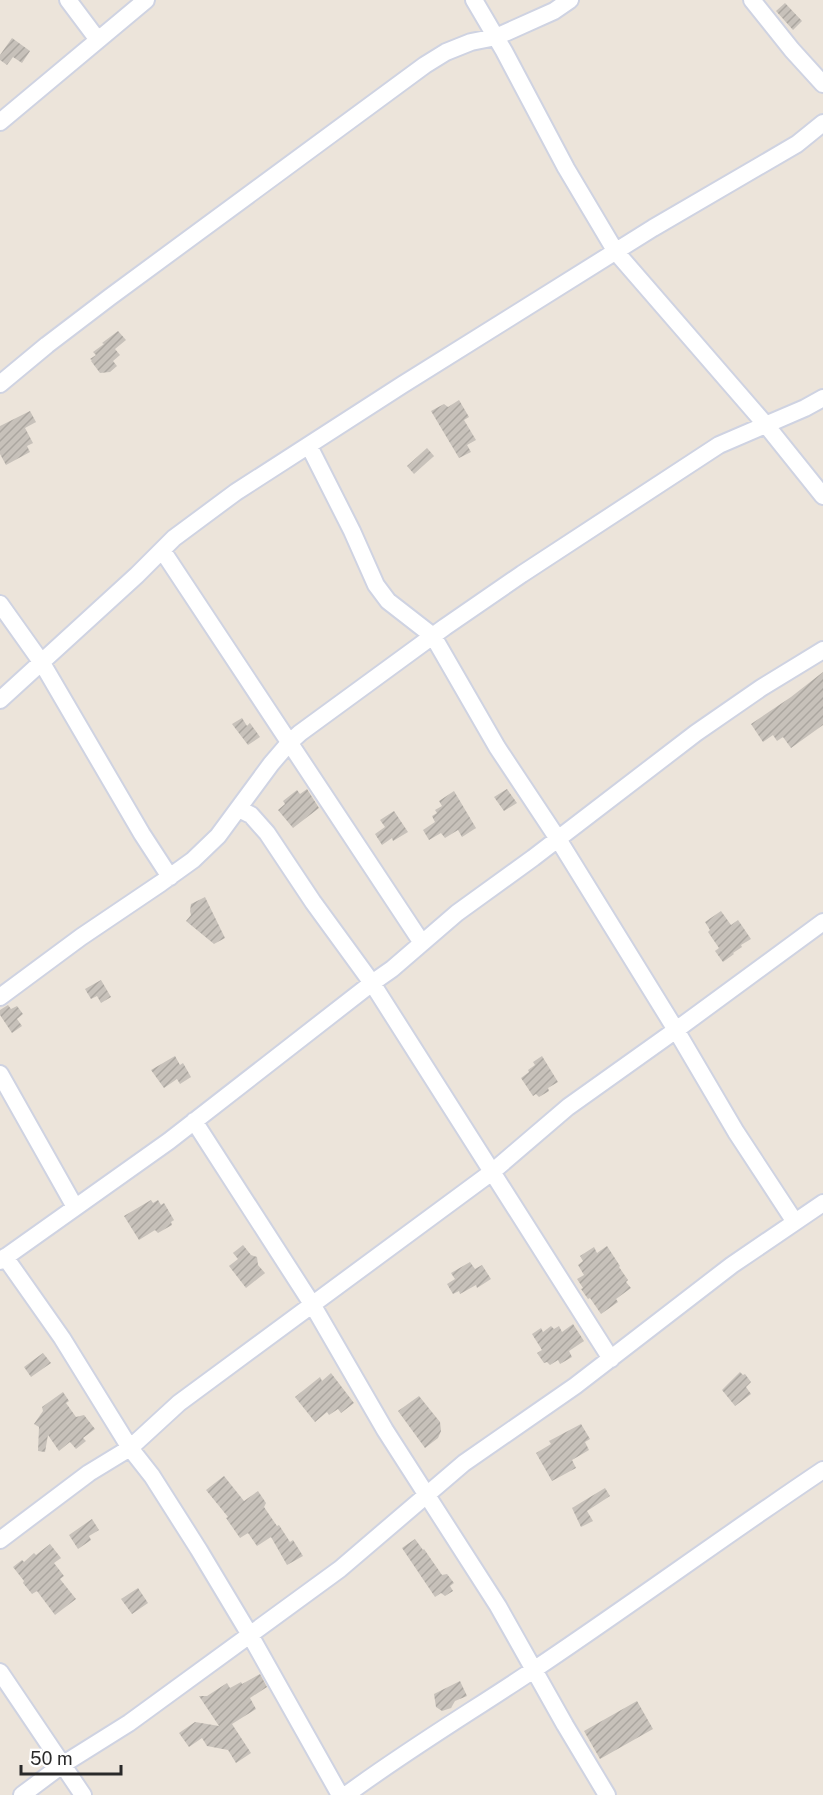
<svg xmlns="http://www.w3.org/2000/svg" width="823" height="1795" viewBox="0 0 823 1795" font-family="'Public Sans',sans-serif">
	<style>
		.building { fill: url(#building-hatch) }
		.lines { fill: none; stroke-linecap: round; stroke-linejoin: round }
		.minor-casing { stroke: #cfd3e2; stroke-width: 20 }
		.minor { stroke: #fff; stroke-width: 16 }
	</style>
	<defs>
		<pattern id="building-hatch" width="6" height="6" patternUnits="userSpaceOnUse" patternTransform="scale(1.5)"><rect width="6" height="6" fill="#c7c1ba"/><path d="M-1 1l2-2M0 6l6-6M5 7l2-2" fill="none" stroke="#aba6a0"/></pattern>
	</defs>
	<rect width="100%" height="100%" fill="#ece4da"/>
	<path class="building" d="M785 3 802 21 793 30 776 11Z
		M12 38 30 51 22 63 13 57 7 65 0 60V55Z
		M118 331 126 340 115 349 120 355 113 361 117 366 110 372 100 373 91 361 92 360 90 359 96 355 93 352 104 344 102 343Z
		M459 400 469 417 464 420 476 440 467 445 471 452 459 458 431 411 444 404 448 407Z
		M30 411 36 422 25 428 33 443 27 446 30 452 6 465 0 454V426Z
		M427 448 434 456 414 474 407 466Z
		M823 672V725L791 748 783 737 777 741 773 735 763 742 751 724 791 697Z
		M242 718 247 726 250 723 260 737 248 745 232 724Z
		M307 789 319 808 293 828 278 810 285 804 283 801 297 790 300 794Z
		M507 789 517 803 504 811 494 797Z
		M454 791 476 828 462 837 458 830 445 838 441 833 429 840 423 830 435 822 432 816 437 813 435 810 442 806 439 801Z
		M394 811 408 832 393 841 392 838 382 845 375 834 385 827 380 820Z
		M205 897 225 938 214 944 186 921 191 915 190 911 191 904Z
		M721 911 731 925 738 920 751 939 741 945 742 947 733 953 734 954 723 962 715 951 719 948 708 932 710 930 705 922Z
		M101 980 111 997 101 1003 97 996 91 999 85 989Z
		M8 1005 11 1009 17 1006 23 1014 17 1019 22 1026 12 1033 0 1015V1010Z
		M175 1056 180 1065 183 1063 191 1077 180 1084 177 1079 164 1088 151 1070Z
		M542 1056 558 1082 548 1088 549 1091 539 1097 536 1094 533 1096 521 1078 529 1072 528 1070 535 1065 533 1062Z
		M151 1200 153 1203 158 1200 161 1205 164 1203 174 1220 171 1222 172 1225 158 1233 155 1230 139 1240 124 1216Z
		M243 1245 251 1255 257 1257 258 1265 265 1273 246 1288 229 1266 238 1259 233 1253Z
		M607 1246 620 1266 619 1267 628 1280 626 1282 631 1288 616 1299 618 1302 601 1314 590 1298 588 1299 581 1289 583 1288 577 1279 584 1275 578 1265 583 1261 580 1256 594 1247 597 1253Z
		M470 1262 475 1269 482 1265 491 1279 477 1288 476 1285 460 1294 459 1291 453 1294 447 1284 455 1279 451 1273Z
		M573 1324 584 1341 569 1351 572 1357 560 1364 558 1360 550 1365 547 1362 544 1363 537 1353 542 1350 532 1334 541 1328 543 1332 551 1326 554 1329 559 1326 562 1332Z
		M43 1353 51 1363 31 1377 24 1367Z
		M740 1372 743 1375 745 1374 751 1382 746 1387 751 1394 735 1406 722 1390Z
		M331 1373 354 1403 341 1413 338 1409 329 1415 327 1412 315 1422 295 1397 320 1377 322 1381Z
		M63 1392 69 1401 66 1403 76 1417 84 1415 95 1429 83 1438 86 1441 76 1449 70 1442 59 1451 48 1435 45 1452 38 1451 39 1427 34 1424 43 1411 42 1407Z
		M419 1396 440 1422 441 1431 438 1438 425 1448 398 1411Z
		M581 1424 590 1439 585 1442 589 1450 572 1460 576 1468 552 1481 536 1453 551 1444 549 1441Z
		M224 1476 244 1501 258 1491 266 1503 264 1507 277 1526 279 1525 290 1542 293 1540 303 1556 287 1565 271 1537 257 1546 248 1533 240 1538 226 1518 228 1517 206 1490Z
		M605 1488 610 1496 587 1511 593 1521 581 1527 572 1508Z
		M92 1519 99 1530 89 1536 91 1540 78 1549 69 1535Z
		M415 1539 423 1550 424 1549 442 1575 447 1574 454 1583 450 1586 453 1591 445 1596 441 1593 435 1597 402 1548Z
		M50 1544 61 1558 54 1563 64 1576 60 1579 76 1599 55 1615 37 1591 32 1594 23 1583 24 1581 13 1567 22 1560 24 1562 34 1553 36 1555Z
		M138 1588 148 1603 132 1614 121 1599Z
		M260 1674 267 1687 250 1698 256 1709 232 1724 251 1753 236 1763 228 1750 207 1746 202 1738 189 1747 179 1733 195 1722 219 1726 199 1696H207L227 1683 230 1688 241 1682 242 1684Z
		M460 1681 467 1696 455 1701 451 1708 442 1711 436 1707 434 1694Z
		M637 1701 653 1729 600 1759 584 1731Z"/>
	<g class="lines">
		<defs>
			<path id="minor" d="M68 0 98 40
				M474 0 504 51 566 168 616 252 766 425 823 496
				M752 0 792 50 823 84
				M0 122 146 0
				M0 384 47 345 110 297 425 65 446 52 471 42 496 37 554 11 570 0
				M309 446 352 531 376 585 388 601 433 636 497 747 558 839 676 1030 736 1132 795 1222
				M162 550 422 943
				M0 604 42 663 142 834 170 877
				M0 700 137 575 174 538 236 492 402 385 653 228 797 144 823 123
				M239 809 251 815 267 833 313 902 372 983 611 1359
				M0 997 81 937 161 883 193 860 218 836 271 764 289 743 300 733 445 627 522 574 719 445 805 408 823 398
				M0 1074 75 1207
				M194 1121 312 1304 385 1430 498 1606 565 1725 607 1795
				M5 1257 62 1338 130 1448 152 1476 199 1550 250 1635 340 1795
				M0 1261 169 1141 372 983 392 969 457 913 533 858 696 733 761 688 823 650
				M0 1540 89 1473 130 1448 179 1403 492 1172 568 1107 676 1030 823 922
				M0 1672 83 1795
				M22 1795 62 1765 129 1723 340 1569 464 1463 575 1386 732 1265 823 1203
				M346 1795C407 1750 472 1711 535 1669 632 1604 726 1535 823 1470"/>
		</defs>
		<use href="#minor" class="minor-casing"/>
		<use href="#minor" class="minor"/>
	</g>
	<path d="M21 1765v9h100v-9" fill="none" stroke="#292929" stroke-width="3"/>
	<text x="30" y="1765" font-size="18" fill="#292929" stroke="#ffffff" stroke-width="4.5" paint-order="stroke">50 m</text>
</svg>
